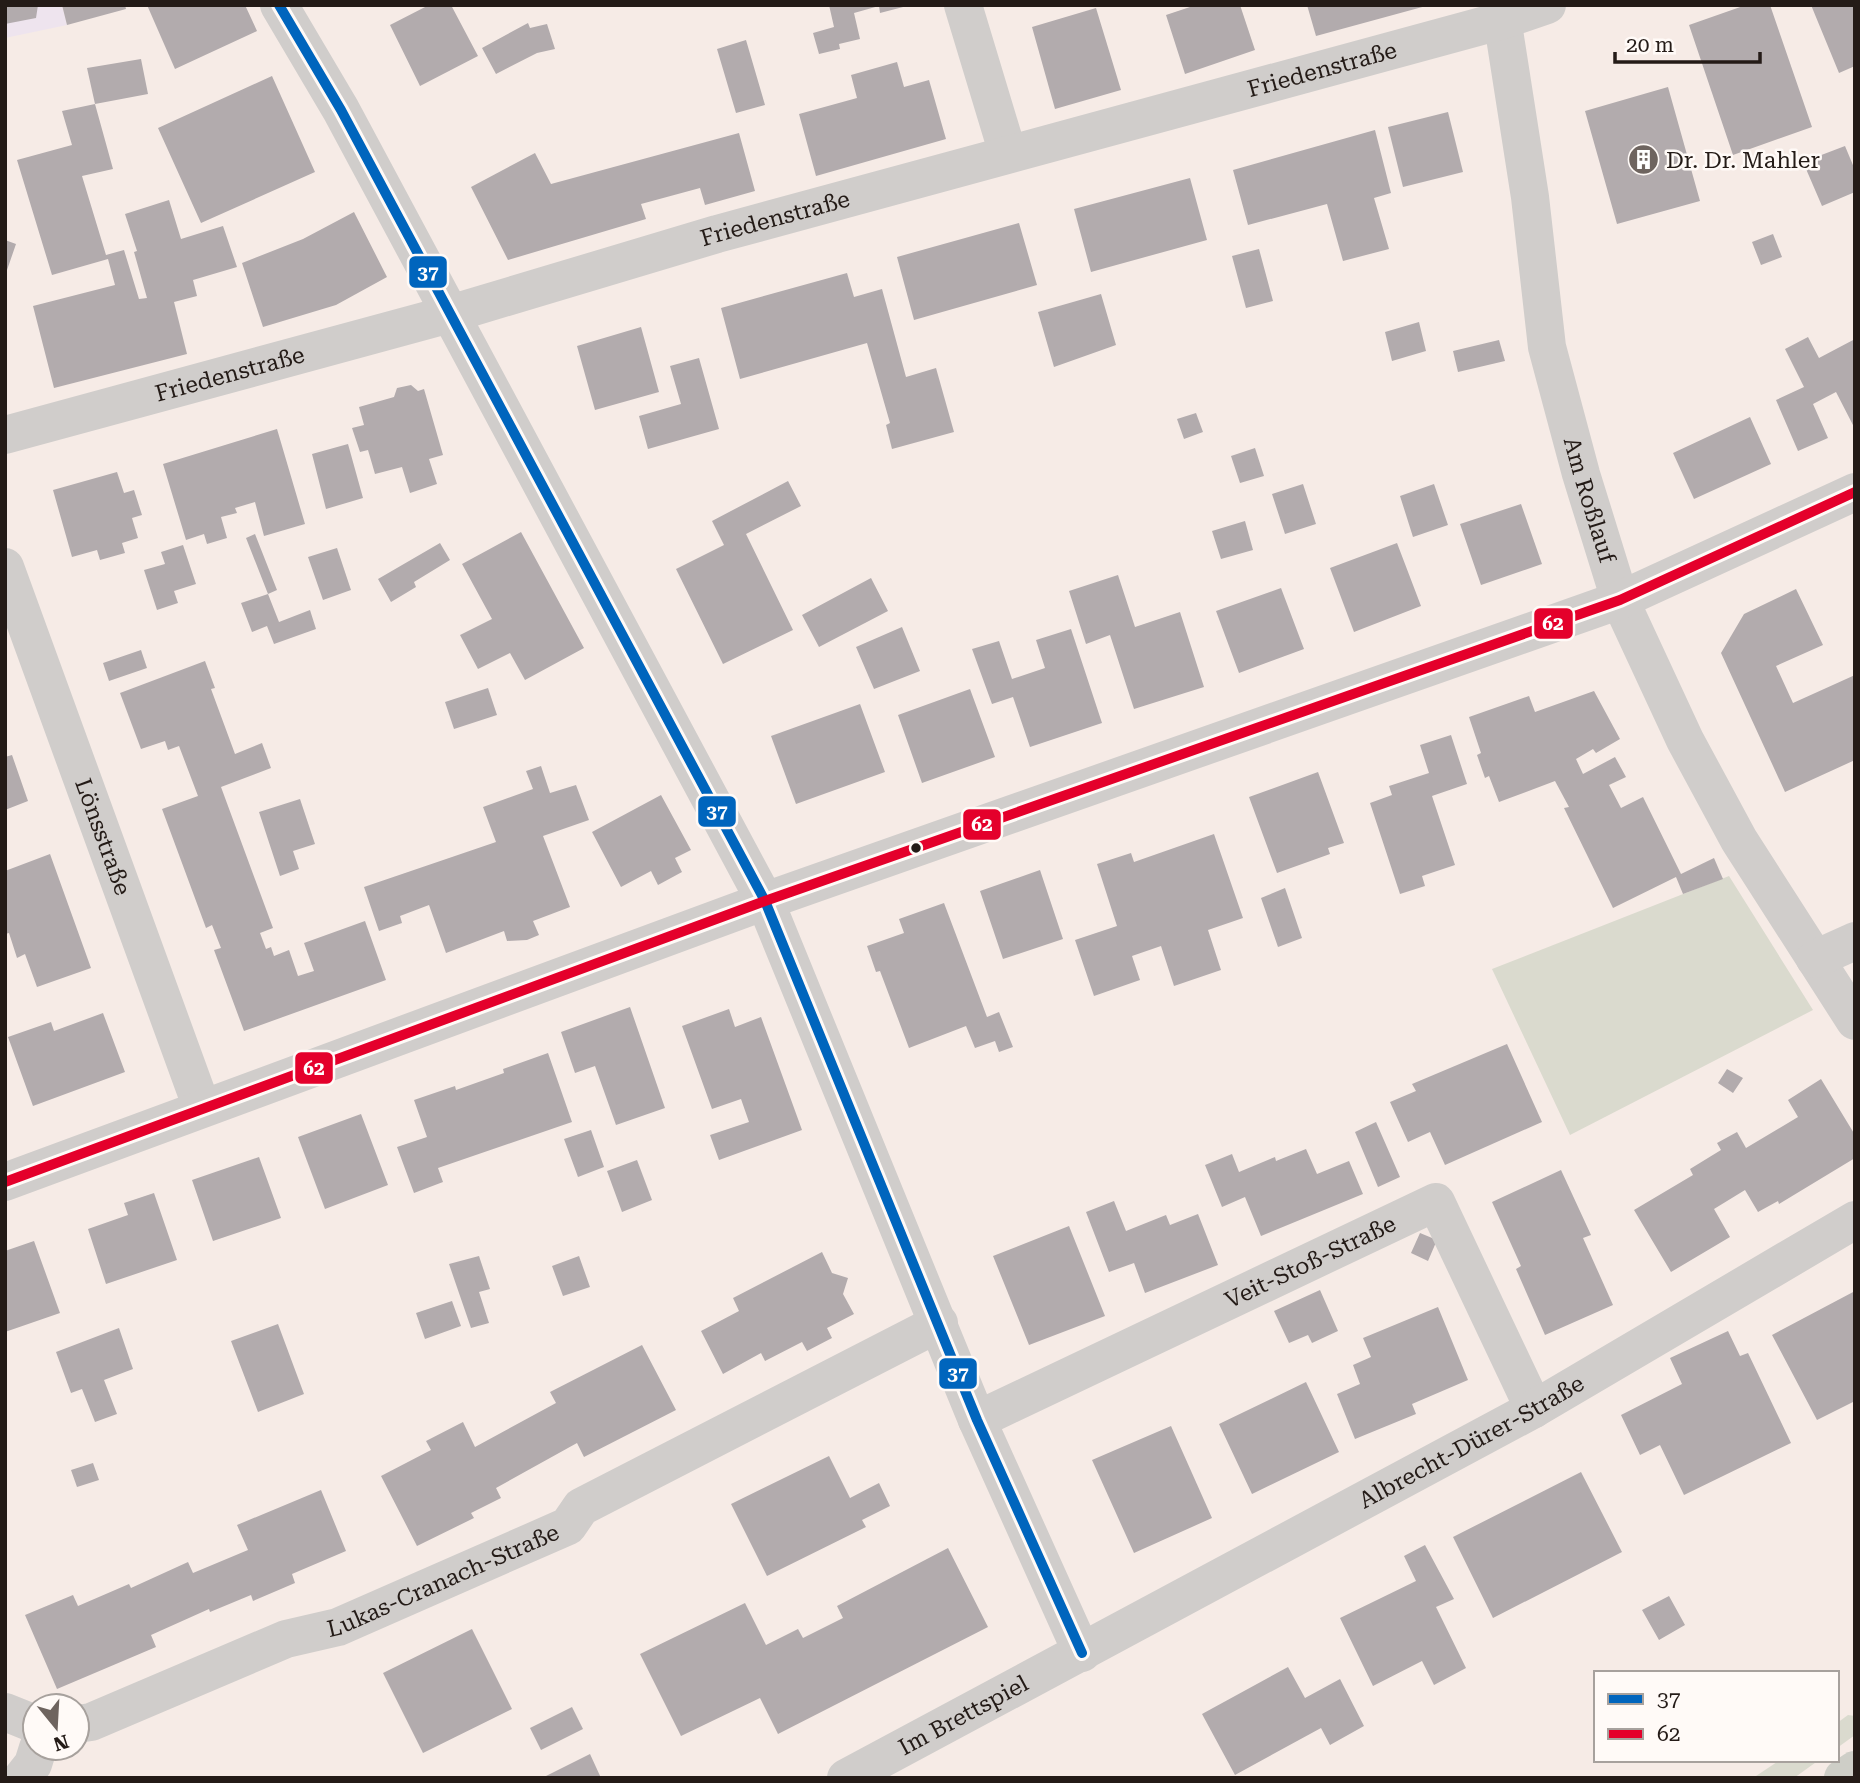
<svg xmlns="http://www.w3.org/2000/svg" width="1860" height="1783" viewBox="0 0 1860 1783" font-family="'Roboto Serif',serif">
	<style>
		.education { fill: #eee4ee }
		.green { fill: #dadace }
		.building { fill: #b2abad }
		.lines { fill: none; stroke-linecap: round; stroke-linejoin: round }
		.minor { stroke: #d0cdcb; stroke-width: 38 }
		.major { stroke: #cecec7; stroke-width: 38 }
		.bus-1-casing { stroke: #fffaf7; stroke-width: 16 }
		.bus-2-casing { stroke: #fffaf7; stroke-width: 16 }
		.bus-1 { stroke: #0065bd; stroke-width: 10 }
		.bus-2 { stroke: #e4002b; stroke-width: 10 }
		.bus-dot { fill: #241b17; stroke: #fffaf7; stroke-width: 2.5 }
		.labels { text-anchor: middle; stroke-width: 5; stroke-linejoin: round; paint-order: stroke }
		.street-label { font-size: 23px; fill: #241b17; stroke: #fffaf7 }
		.poi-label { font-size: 23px; fill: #241b17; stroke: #fffaf7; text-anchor: start }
		.line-badge { stroke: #fffaf7; stroke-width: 2.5 }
		.badge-label { font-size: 19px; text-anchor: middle; font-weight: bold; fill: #fff }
	</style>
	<rect width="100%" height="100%" fill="#f6ebe6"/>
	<path class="education" d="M5 5H62L67 25 5 38Z"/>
	<path class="green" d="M1729 876 1813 1010 1570 1135 1492 969Z
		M1848 1715 1855 1716V1735L1837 1748V1723Z
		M1780 1760H1819L1794 1778H1753Z"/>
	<path class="building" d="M5 5H38L36 18 5 24Z
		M62 5H125L126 9 67 25Z
		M147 5H245L257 31 175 69Z
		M429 5H451L478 56 420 86 390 25Z
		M829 5H907V6L880 13 879 6 854 13 860 39 839 44 840 49 819 54 813 33 834 27Z
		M1196 5H1240L1255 50 1185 74 1166 15Z
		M1307 5H1426V6L1316 36Z
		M1746 5H1770L1812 127 1733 155 1689 25Z
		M1811 5H1855V66L1839 73Z
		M1096 8 1121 90 1055 109 1032 27Z
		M528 23 530 28 547 24 555 49 537 53 496 74 482 48Z
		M746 40 765 105 736 113 717 49Z
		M141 59 148 94 95 104 113 169 82 176 106 255 124 250 139 299 147 298 134 252 137 251 125 214 169 200 181 239 223 226 237 267 193 280 197 296 174 302 187 354 54 388 33 306 115 285 108 259 52 275 17 160 72 145 62 111 95 104 87 68Z
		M897 62 904 87 929 80 946 139 816 176 799 114 857 98 851 75Z
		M272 76 315 172 201 223 158 128Z
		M1668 87 1700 201 1617 224 1585 111Z
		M1448 112 1463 172 1403 187 1388 127Z
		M1375 130 1391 193 1374 198 1389 249 1343 261 1327 204 1248 225 1233 170Z
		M739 133 755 191 705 205 700 188 641 204 646 219 508 260 471 187 535 153 551 184Z
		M1845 146 1855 170V192L1822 206 1803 162Z
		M1190 178 1207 240 1091 272 1074 209Z
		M354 212 387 277 336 305 263 327 242 263 303 239Z
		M1019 223 1037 285 914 320 897 257Z
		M1773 234 1782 257 1761 265 1752 242Z
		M5 240 16 244 6 273H5Z
		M1259 249 1273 301 1246 308 1232 256Z
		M847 273 854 297 882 289 906 377 936 368 954 432 892 449 886 425 890 423 867 343 740 379 721 308Z
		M1101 294 1116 345 1054 367 1038 312Z
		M1419 322 1426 351 1392 361 1385 332Z
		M641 327 659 392 595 410 577 346Z
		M1808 337 1819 358 1855 339V429L1836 392 1813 404 1828 438 1798 451 1776 400 1804 387 1785 349Z
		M1499 340 1505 361 1458 372 1453 351Z
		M699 358 719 429 648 449 639 416 681 404 670 366Z
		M411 385 418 391 424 389 443 455 429 459 437 484 410 493 402 467 375 474 368 450 360 452 352 428 364 425 359 407 394 397 397 388Z
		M1196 413 1203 432 1184 439 1177 419Z
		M1750 417 1771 464 1694 499 1673 453Z
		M277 429 305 524 264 536 255 502 235 508 237 513 221 517 227 538 207 544 204 534 186 540 163 464Z
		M348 444 363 498 326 509 312 454Z
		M1255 448 1264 476 1240 483 1231 456Z
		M117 472 124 493 134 490 142 515 132 518 138 538 122 543 125 553 100 560 97 550 72 557 53 490Z
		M788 481 801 506 746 534 793 630 723 664 676 569 724 545 712 521Z
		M1303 484 1316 524 1285 534 1272 494Z
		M1434 484 1448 525 1413 537 1400 496Z
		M1521 504 1542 564 1481 585 1460 524Z
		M1245 521 1253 550 1221 559 1212 531Z
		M521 532 584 648 525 680 510 653 478 669 460 635 492 619 462 564Z
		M255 534 277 590 268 594 246 538Z
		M440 543 450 560 414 582 416 587 391 602 378 579Z
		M1397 543 1421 606 1354 632 1330 568Z
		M183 545 196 584 174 591 178 603 157 610 144 570 165 564 161 552Z
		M337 548 351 590 323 600 308 557Z
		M1118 575 1135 627 1180 612 1204 687 1134 709 1110 635 1086 644 1069 591Z
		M871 578 888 611 819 647 802 615Z
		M1281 588 1304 649 1239 673 1216 611Z
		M1796 589 1823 645 1776 666 1793 703 1855 675V760L1785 792 1721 653 1744 614Z
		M268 594 279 622 310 610 316 629 274 644 267 626 252 632 241 603Z
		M902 627 920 671 874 689 856 647Z
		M1071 629 1102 723 1030 747 1013 697 992 704 972 649 999 641 1012 679 1045 668 1036 640Z
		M141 650 147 668 109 681 103 663Z
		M205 661 215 688 211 689 235 754 262 743 271 768 221 787 273 928 260 933 266 949 271 947 274 956 289 950 298 976 314 971 304 943 365 921 386 980 244 1031 214 950 221 948 212 925 206 928 162 809 198 796 179 746 168 750 165 741 141 749 120 693Z
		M488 688 497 715 454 729 445 702Z
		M970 689 995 757 922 783 898 715Z
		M1594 691 1620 739 1596 753 1593 749 1576 759 1583 774 1615 757 1626 777 1609 785 1621 808 1643 797 1681 874 1714 858 1723 879 1683 894 1676 877 1613 908 1564 808 1569 807 1555 781 1499 802 1489 776 1485 778 1477 755 1481 753 1469 717 1529 696 1535 712Z
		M860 704 885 772 796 804 771 736Z
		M1451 735 1467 784 1432 796 1455 865 1422 876 1425 886 1400 894 1370 803 1392 795 1389 786 1429 773 1420 745Z
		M12 755 28 801 5 810V757Z
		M541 766 550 793 576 785 589 820 543 836 570 907 533 921 539 935 527 940 507 941 504 931 446 953 429 905 400 916 402 923 379 931 364 887 496 842 483 807 533 789 526 771Z
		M1318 772 1344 843 1328 848 1330 854 1277 873 1249 797Z
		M661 795 691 850 675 858 682 872 658 885 651 871 621 887 592 832Z
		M300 799 315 844 293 851 299 869 280 876 259 812Z
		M1214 834 1243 918 1208 930 1221 970 1174 986 1161 946 1132 956 1140 980 1094 996 1075 940 1117 926 1097 864 1131 853 1134 862Z
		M50 854 91 968 37 987 25 954 17 958 9 933 5 934V871Z
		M1040 870 1063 939 1003 959 980 891Z
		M1285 888 1302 938 1278 947 1261 898Z
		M944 903 987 1017 999 1012 1013 1047 999 1052 995 1041 975 1048 966 1026 909 1048 880 971 876 972 867 946 904 933 899 919Z
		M630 1007 665 1108 616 1125 595 1066 575 1073 561 1032Z
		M729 1009 735 1027 761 1017 802 1130 719 1160 710 1135 749 1122 741 1099 712 1109 682 1026Z
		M103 1013 125 1072 33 1106 8 1037 51 1022 54 1031Z
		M1507 1044 1542 1122 1445 1165 1430 1132 1408 1142 1390 1102 1416 1091 1412 1084Z
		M548 1053 572 1122 438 1168 443 1182 414 1193 397 1147 427 1137 414 1100 455 1086 456 1090 504 1073 503 1069Z
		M1727 1069 1743 1078 1733 1093 1718 1083Z
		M1821 1079 1855 1135V1158L1779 1204 1778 1201 1758 1212 1745 1190 1714 1209 1730 1237 1671 1272 1634 1210 1693 1175 1690 1169 1721 1150 1717 1143 1737 1132 1746 1148 1798 1117 1788 1100Z
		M361 1114 388 1185 325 1209 298 1137Z
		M1376 1122 1400 1177 1378 1187 1355 1132Z
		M591 1130 604 1167 578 1177 564 1139Z
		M1306 1149 1317 1174 1349 1161 1363 1194 1261 1236 1245 1197 1222 1207 1205 1165 1232 1154 1239 1172 1275 1157 1276 1161Z
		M259 1157 281 1218 213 1241 192 1180Z
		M637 1160 652 1200 622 1212 607 1171Z
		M1561 1170 1591 1235 1583 1238 1613 1305 1545 1335 1516 1269 1521 1266 1492 1202Z
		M154 1193 177 1260 106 1284 88 1229 128 1215 124 1203Z
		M1114 1201 1126 1231 1166 1215 1170 1225 1198 1214 1218 1265 1145 1293 1134 1263 1109 1272 1086 1212Z
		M1069 1226 1105 1316 1029 1345 993 1256Z
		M1420 1233 1437 1240 1428 1261 1411 1253Z
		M34 1241 60 1313 5 1332V1251Z
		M822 1252 832 1273 848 1278 843 1294 854 1314 827 1328 832 1338 807 1351 802 1342 765 1361 761 1353 723 1374 701 1331 739 1311 733 1298Z
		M479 1256 490 1289 479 1292 489 1323 471 1328 449 1264Z
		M579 1256 590 1287 563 1296 552 1266Z
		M1320 1290 1338 1331 1312 1343 1308 1335 1289 1343 1274 1311Z
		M1855 1291V1401L1817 1420 1772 1335Z
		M452 1301 461 1326 425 1339 416 1313Z
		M1438 1307 1468 1380 1412 1404 1416 1414 1355 1439 1337 1394 1360 1384 1353 1365 1371 1357 1363 1338Z
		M278 1324 304 1394 258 1412 231 1341Z
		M119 1328 133 1369 104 1380 117 1414 95 1422 82 1389 71 1393 56 1352Z
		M1728 1331 1740 1356 1748 1353 1791 1443 1684 1495 1660 1445 1640 1455 1621 1415 1682 1384 1670 1358Z
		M642 1345 676 1410 584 1457 577 1443 496 1488 501 1498 471 1513 474 1518 417 1546 381 1476 431 1450 426 1441 463 1422 475 1447 556 1403 550 1392Z
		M1306 1382 1339 1452 1252 1494 1219 1424Z
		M1171 1426 1212 1518 1134 1553 1092 1460Z
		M829 1456 850 1498 879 1483 890 1506 862 1520 866 1527 767 1576 731 1504Z
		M93 1463 99 1480 77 1487 71 1470Z
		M1581 1472 1622 1552 1493 1618 1453 1537Z
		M321 1490 346 1551 292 1574 295 1583 253 1601 251 1595 210 1612 209 1609 151 1635 156 1647 57 1689 25 1615 73 1595 78 1606 129 1584 131 1588 188 1562 193 1573 248 1550 237 1525Z
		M1425 1545 1454 1599 1436 1607 1466 1668 1434 1685 1422 1661 1373 1686 1340 1618 1416 1581 1404 1556Z
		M948 1548 988 1627 778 1734 760 1698 681 1736 640 1654 745 1603 766 1645 798 1629 803 1638 843 1618 837 1606Z
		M1669 1596 1685 1625 1659 1640 1642 1610Z
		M472 1629 512 1709 423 1753 383 1673Z
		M1288 1667 1305 1698 1340 1679 1364 1726 1330 1745 1321 1728 1235 1775 1202 1714Z
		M572 1707 583 1729 541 1750 530 1728Z
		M590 1754 601 1778H542Z"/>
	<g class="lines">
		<g class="minor">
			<path d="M279 5 341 110 765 901 977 1420 1082 1653"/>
			<path d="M963 5 1008 154"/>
			<path id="s1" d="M1500 5 1530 197 1547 347 1581 474 1620 600 1685 740 1739 840 1855 1021"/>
			<path id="s2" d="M5 435 450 314 717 234 1500 21 1547 5"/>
			<path id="s3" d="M5 567 202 1108"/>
			<path d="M1815 959 1855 941"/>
			<path d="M5 1182 765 901 1620 600 1855 492"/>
			<path id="s4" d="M977 1420 1436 1202 1534 1409"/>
			<path d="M5 1712 35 1724"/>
			<path id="s5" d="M77 1724 91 1722 286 1639 338 1627 568 1526 581 1507 939 1323"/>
			<path d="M22 1778 33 1764 38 1748"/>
			<path id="s6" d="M846 1778 1534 1409 1855 1220"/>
		</g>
		<path class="major" d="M1843 1778 1855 1770"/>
		<defs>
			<path id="bus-1" d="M279 5 341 110 765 901 977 1420 1082 1653"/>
			<path id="bus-2" d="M5 1182 765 901 1620 600 1855 492"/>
		</defs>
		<use href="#bus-1" class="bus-1-casing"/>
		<use href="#bus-2" class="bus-2-casing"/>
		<use href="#bus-1" class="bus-1"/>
		<use href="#bus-2" class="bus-2"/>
	</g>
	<defs>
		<symbol id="building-disc" viewBox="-11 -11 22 22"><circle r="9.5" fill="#6e645f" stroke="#fffaf7"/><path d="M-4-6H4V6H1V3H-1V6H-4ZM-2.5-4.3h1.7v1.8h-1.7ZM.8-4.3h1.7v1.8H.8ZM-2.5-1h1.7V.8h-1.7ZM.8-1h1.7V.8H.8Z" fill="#fff"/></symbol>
	</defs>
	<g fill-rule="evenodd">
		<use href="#building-disc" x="1626" y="142" width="35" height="35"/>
	</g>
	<circle class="bus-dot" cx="916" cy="848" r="6"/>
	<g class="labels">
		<g class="street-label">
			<text dy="8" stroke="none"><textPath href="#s2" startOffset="1367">Friedenstraße</textPath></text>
			<text dy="8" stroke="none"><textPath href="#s2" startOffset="800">Friedenstraße</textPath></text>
			<text dy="8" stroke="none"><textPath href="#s2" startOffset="233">Friedenstraße</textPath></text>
			<text dy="8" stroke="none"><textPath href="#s1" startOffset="504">Am Roßlauf</textPath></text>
			<text dy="8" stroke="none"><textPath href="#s3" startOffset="287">Lönsstraße</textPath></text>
			<text dy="8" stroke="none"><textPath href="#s4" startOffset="369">Veit-Stoß-Straße</textPath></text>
			<text dy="8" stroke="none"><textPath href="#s6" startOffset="710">Albrecht-Dürer-Straße</textPath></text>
			<text dy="8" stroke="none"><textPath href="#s5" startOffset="394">Lukas-Cranach-Straße</textPath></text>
			<text dy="8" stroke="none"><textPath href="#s6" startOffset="133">Im Brettspiel</textPath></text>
		</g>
		<g class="poi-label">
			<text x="1666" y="168">Dr. Dr. Mahler</text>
		</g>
	</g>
	<g class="line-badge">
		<rect x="408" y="255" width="40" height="34" rx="7" fill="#0065bd"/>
		<rect x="1533" y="607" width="41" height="33" rx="7" fill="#e4002b"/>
		<rect x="697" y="795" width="40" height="33" rx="7" fill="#0065bd"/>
		<rect x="962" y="808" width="40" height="33" rx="7" fill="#e4002b"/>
		<rect x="294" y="1051" width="40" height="34" rx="7" fill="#e4002b"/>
		<rect x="938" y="1357" width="40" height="33" rx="7" fill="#0065bd"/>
	</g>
	<g class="badge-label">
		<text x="428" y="279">37</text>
		<text x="1553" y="630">62</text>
		<text x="717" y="818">37</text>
		<text x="982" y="831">62</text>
		<text x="314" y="1075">62</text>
		<text x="958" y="1380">37</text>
	</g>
	<rect width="1860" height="1783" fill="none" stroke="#241b17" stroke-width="14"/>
	<rect x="1594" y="1671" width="245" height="91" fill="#fffaf7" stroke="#a7a19d" stroke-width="2"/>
	<rect x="1608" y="1694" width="35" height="10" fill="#0065bd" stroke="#a7a19d" stroke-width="2"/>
	<text x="1657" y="1706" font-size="21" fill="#241b17">37</text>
	<rect x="1608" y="1729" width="35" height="10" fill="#e4002b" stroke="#a7a19d" stroke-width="2"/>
	<text x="1657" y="1741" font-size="21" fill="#241b17">62</text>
	<g transform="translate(56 1727) rotate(162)"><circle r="33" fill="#fffaf7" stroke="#a7a19d" stroke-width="2"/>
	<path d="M0-5L12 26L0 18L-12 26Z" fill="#6e645f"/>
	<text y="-10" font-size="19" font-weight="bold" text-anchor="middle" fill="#241b17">N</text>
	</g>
	<path d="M1615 52v10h145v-10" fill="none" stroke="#241b17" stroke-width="3.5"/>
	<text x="1626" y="52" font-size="21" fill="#241b17" stroke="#fffaf7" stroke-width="5" paint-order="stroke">20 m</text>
</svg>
